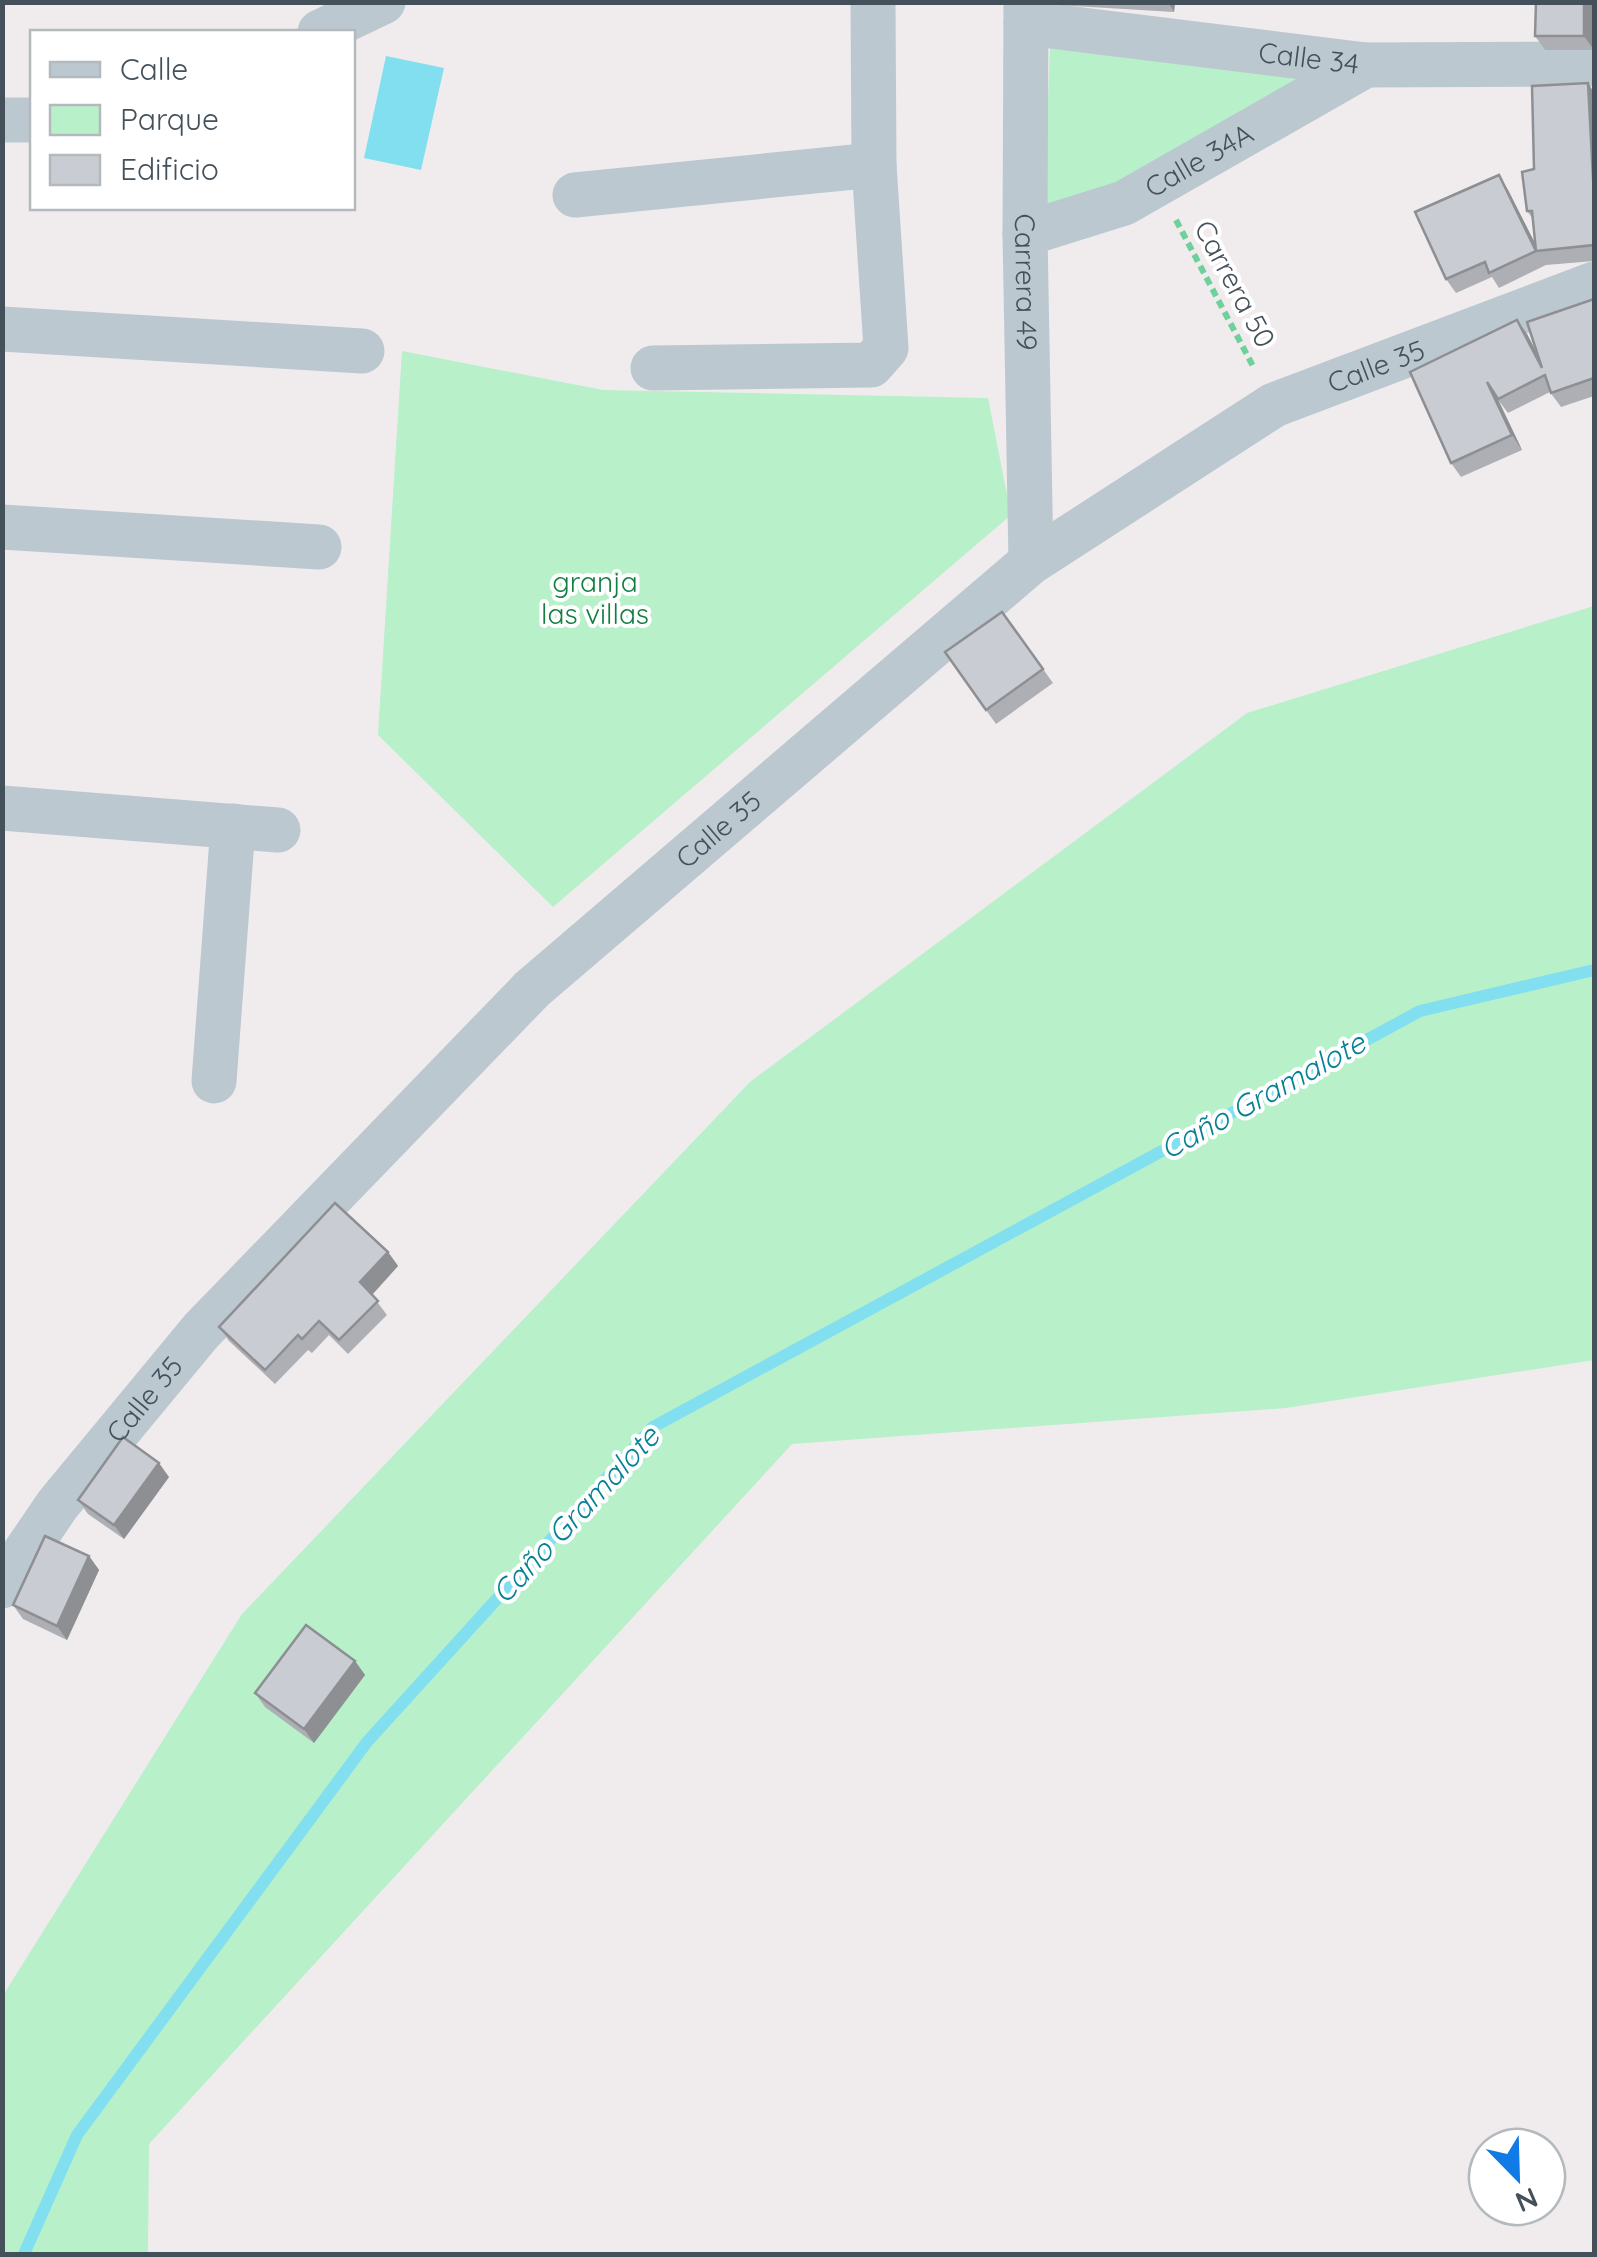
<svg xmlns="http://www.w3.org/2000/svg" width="1597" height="2257" viewBox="0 0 1597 2257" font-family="Quicksand,sans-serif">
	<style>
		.green { fill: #b8f0ca }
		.water { fill: #82dff0 }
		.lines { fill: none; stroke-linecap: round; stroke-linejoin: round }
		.stream { stroke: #82dff0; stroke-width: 12 }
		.path { stroke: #6ed09a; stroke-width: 6; stroke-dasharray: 8 5; stroke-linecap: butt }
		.minor { stroke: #bcc8d0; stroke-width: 45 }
		.wall { fill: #adafb5 }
		.shaded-wall { fill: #8d8f93 }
		.building { fill: #c9ccd2; stroke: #8d8f93; stroke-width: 2.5 }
		.labels { text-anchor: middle; stroke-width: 8; stroke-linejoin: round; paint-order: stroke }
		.street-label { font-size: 28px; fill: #44515b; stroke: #fff }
		.park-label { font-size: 28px; fill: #127f42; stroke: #fff }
		.water-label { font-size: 30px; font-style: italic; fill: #078096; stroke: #fff }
	</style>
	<rect width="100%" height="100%" fill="#f0eced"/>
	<path class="green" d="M1050 46 1324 72 1122 187 1044 211Z
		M402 351 603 390 988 398 1011 515 553 907 378 735Z
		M1594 606V1360L1286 1408 792 1444 149 2144 148 2254H3L2 1997 242 1614 750 1082 1247 713Z"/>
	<path class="water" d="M386 56 444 68 421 170 364 158Z"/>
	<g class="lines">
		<path class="stream" d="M24 2254 77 2135 367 1742 653 1427 1420 1011 1594 970"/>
		<path class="path" d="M1176 220 1254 368"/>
		<g class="minor">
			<path id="s1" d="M1026 2 1025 234 1031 562"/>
			<path id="s2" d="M1026 23 1366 65 1594 64"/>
			<path d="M320 32 383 2"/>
			<path d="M2 120H32"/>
			<path d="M575 195 874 165"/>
			<path id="s3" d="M1025 234 1124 203 1366 65"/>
			<path d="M2 329 362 351"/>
			<path d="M653 368 871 365 886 348 874 165 873 2"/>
			<path d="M2 527 319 547"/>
			<path d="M2 808 278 830"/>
			<path d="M214 1081 233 826"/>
			<path id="s4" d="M2 1586 58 1504 201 1331 532 989 1031 562 1274 405 1594 284"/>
		</g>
	</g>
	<path class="wall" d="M1055 2H1175L1174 12 1057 5Z
		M1536 2H1594V50H1545L1535 36Z
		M1588 83 1594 93V261L1546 265 1499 288 1492 277 1456 293 1446 279 1508 190 1535 244 1533 219 1527 211 1534 169Z
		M1594 299V396L1561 407 1550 392 1508 413 1499 401 1522 450 1461 477 1451 463 1527 334 1538 355Z
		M945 652 1043 669 1053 683 996 724Z
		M388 1252 398 1266 372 1295 387 1315 348 1354 329 1335 312 1353 308 1350 275 1384 229 1341 219 1327Z
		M169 1477 124 1539 88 1514 78 1500Z
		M89 1556 99 1570 67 1640 23 1619 13 1605Z
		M355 1661 365 1675 314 1743 265 1707 255 1693Z"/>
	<path class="shaded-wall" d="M1168 2H1175L1174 12Z
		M1584 2H1594V50L1584 36Z
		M1588 83 1594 93V197Z
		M1499 175 1508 190 1539 251H1536Z
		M1517 320 1527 334 1552 382 1542 368Z
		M1487 382 1496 396 1522 450 1512 435Z
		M388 1252 398 1266 370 1297 360 1282Z
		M159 1463 169 1477 124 1539 114 1525Z
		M89 1556 99 1570 67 1640 57 1626Z
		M355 1661 365 1675 314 1743 304 1729Z"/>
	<path class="building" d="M1536 2H1584V36H1535Z
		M1588 83 1594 197V245L1536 251 1489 273 1485 262 1446 279 1415 212 1499 175 1536 251 1532 211H1527L1522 172 1534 169 1532 86Z
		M1594 299V378L1551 393 1545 375 1498 399 1487 382 1512 435 1451 463 1410 372 1517 320 1542 368 1527 322Z
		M1002 612 1043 669 986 710 945 652Z
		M335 1203 388 1252 360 1282 378 1301 339 1340 319 1321 302 1339 298 1335 265 1370 219 1327Z
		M123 1437 159 1463 114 1525 78 1500Z
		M45 1536 89 1556 57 1626 13 1605Z
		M306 1625 355 1661 304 1729 255 1693Z"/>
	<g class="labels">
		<g class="street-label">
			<text dy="10" stroke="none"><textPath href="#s2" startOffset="285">Calle 34</textPath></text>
			<text dy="10" stroke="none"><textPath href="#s3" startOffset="190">Calle 34A</textPath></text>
			<text dy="10" stroke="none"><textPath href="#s1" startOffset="280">Carrera 49</textPath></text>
			<text transform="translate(1235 284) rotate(62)" y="10">Carrera 50</text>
			<text dy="10" stroke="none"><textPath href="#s4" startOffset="1855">Calle 35</textPath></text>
			<text dy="10" stroke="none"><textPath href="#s4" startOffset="1045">Calle 35</textPath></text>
			<text dy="10" stroke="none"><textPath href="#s4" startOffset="235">Calle 35</textPath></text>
		</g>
		<g class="park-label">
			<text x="595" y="592">granja<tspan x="595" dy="32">las villas</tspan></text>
		</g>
		<g class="water-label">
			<text transform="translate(1263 1096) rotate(-29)" y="10">Caño Gramalote</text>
			<text transform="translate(576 1515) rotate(-47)" y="10">Caño Gramalote</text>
		</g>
	</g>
	<rect width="1597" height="2257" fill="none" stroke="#44515b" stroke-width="10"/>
	<rect x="30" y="30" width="325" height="180" fill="#ffffff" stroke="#b4b9bd" stroke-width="2.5"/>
	<rect x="50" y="62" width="50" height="15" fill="#bcc8d0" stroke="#b4b9bd" stroke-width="2.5"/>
	<text x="120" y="80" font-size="30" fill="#44515b">Calle</text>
	<rect x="50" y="105" width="50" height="30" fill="#b8f0ca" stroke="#b4b9bd" stroke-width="2.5"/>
	<text x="120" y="130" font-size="30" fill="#44515b">Parque</text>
	<rect x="50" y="155" width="50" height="30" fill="#c9ccd2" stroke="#b4b9bd" stroke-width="2.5"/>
	<text x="120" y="180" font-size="30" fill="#44515b">Edificio</text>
	<g transform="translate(1517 2177) rotate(157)"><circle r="48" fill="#ffffff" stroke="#b4b9bd" stroke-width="2.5"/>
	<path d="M0-8L18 38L0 25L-18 38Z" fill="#107ae6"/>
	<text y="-15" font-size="28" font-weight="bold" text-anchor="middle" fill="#44515b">N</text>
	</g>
</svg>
